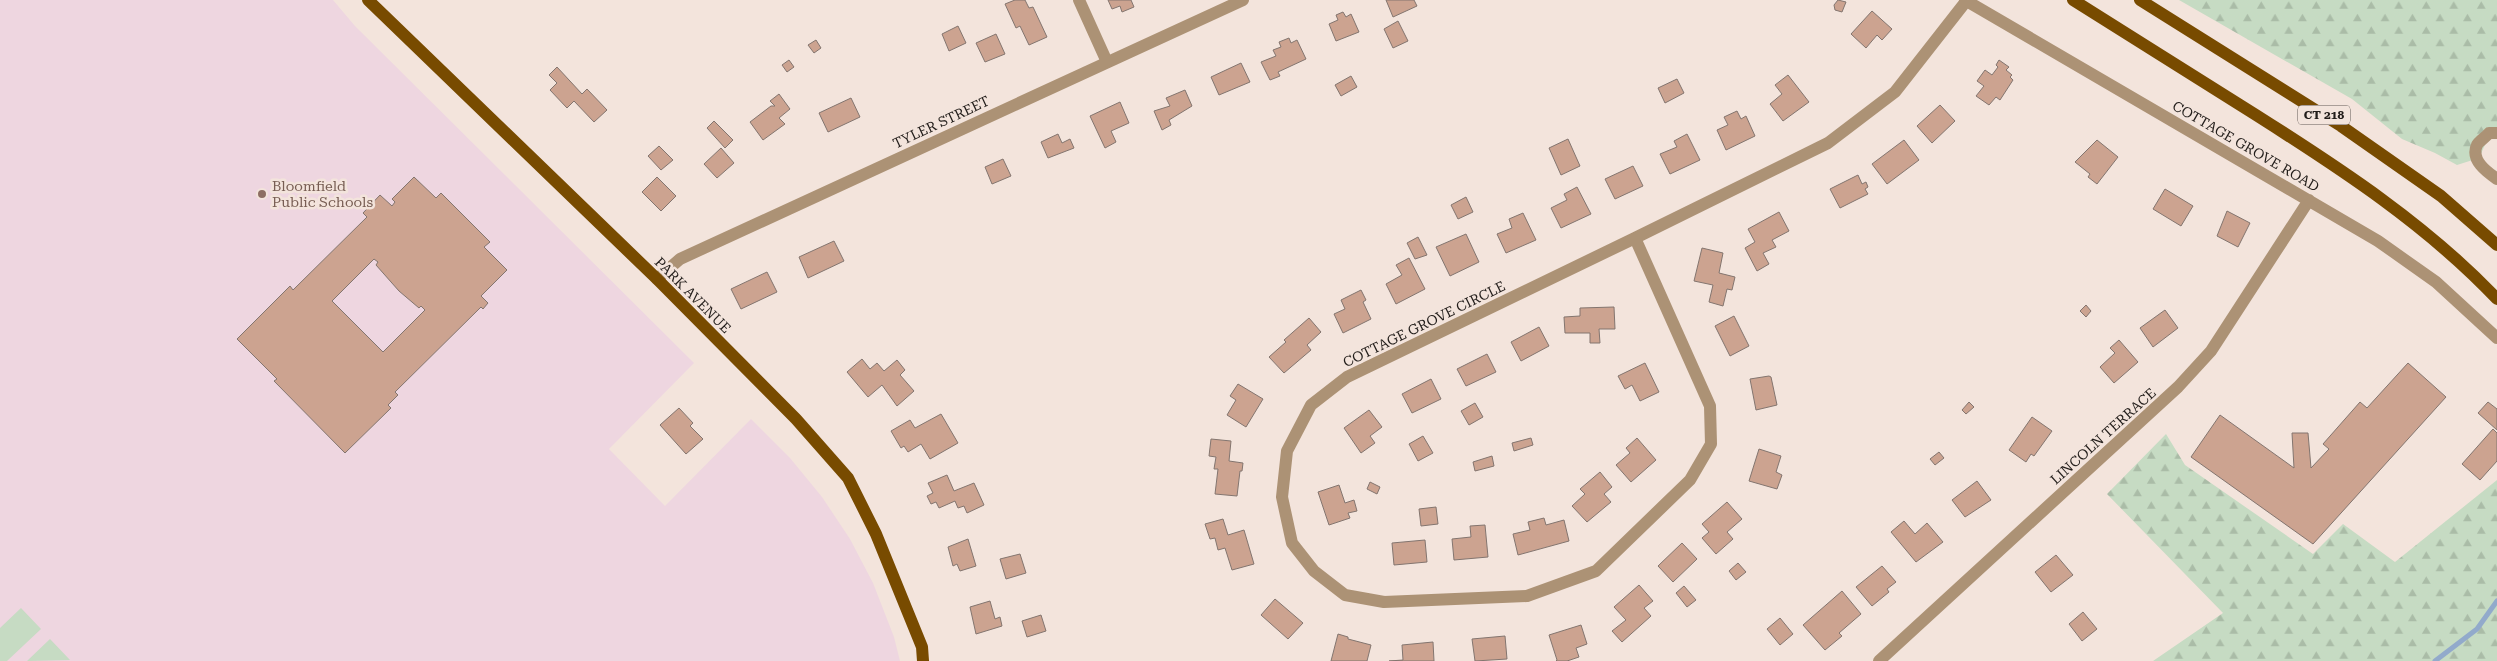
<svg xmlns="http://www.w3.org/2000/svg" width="2497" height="661" viewBox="0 0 2497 661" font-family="'Roboto Serif',serif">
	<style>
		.education { fill: #eed6e0 }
		.green { fill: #c6dbc3 }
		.forest { fill: url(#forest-firs) }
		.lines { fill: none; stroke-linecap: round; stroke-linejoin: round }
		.stream { stroke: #92aacb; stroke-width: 5 }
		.building { fill: #cca390; stroke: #83756f; fill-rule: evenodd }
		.minor { stroke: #ac9275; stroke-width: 12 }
		.major { stroke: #784b00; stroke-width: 12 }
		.education-dot { fill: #8d6e63; stroke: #f3e4dc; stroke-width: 2 }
		.labels { text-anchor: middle; stroke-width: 5; stroke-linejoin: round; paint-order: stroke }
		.shield { fill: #f3e4dc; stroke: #615954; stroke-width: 1 }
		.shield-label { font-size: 12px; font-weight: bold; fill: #221d1a }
		.street-label { font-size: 14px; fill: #221d1a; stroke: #f3e4dc }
		.education-label { font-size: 14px; fill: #785e54; stroke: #f3e4dc; text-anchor: start }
	</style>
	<defs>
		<pattern id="forest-firs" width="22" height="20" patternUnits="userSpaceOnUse" patternTransform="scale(1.25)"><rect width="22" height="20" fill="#c6dbc3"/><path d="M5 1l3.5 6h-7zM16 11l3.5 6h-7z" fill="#aabca7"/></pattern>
	</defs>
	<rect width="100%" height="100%" fill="#f3e4dc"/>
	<path class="education" d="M0 0H333L355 26 694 363 609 449 665 506 751 419 790 458 822 497 850 539 873 583 894 637 900 661H0Z"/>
	<path class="green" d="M21 608 41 629 7 661H0V628Z
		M50 639 70 660 27 661Z"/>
	<path class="forest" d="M2179 0H2497V127L2489 136 2479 158 2457 165 2435 153 2402 139 2352 99Z
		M2166 434 2185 465 2313 554 2343 524 2395 562 2497 480V661H2153L2223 613 2107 494Z"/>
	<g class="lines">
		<path class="stream" d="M2435 661 2477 629 2497 601"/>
	</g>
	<path class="building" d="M1015 0H1025L1029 8 1033 7 1047 37 1029 45 1020 26 1016 28 1005 4Z
		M1108 0H1131L1134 7 1122 12 1120 6 1112 9Z
		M1386 0H1414L1417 6 1393 17Z
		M1838 0 1846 2 1842 12 1835 10 1834 5Z
		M1872 11 1892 29 1882 40 1877 35 1866 48 1851 34Z
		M1343 12 1346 17 1351 14 1359 32 1336 41 1329 24 1338 20 1336 15Z
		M1398 21 1408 41 1393 48 1384 29Z
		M958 26 966 43 949 51 942 34Z
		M996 34 1005 54 985 62 976 43Z
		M1289 38 1291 43 1297 40 1306 59 1278 72 1280 76 1270 80 1261 62 1276 56 1273 50 1281 47 1279 42Z
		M816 40 821 48 814 53 808 45Z
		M789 60 794 67 787 72 782 65Z
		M1999 60 2009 67 2006 70 2012 75 2010 77 2013 80 2000 100 1996 97 1989 105 1976 96 1984 86 1977 81 1985 70 1992 75 1998 67 1996 65Z
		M1241 63 1250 82 1219 95 1211 77Z
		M557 67 582 94 587 89 607 110 594 122 574 101 567 108 550 90 557 83 549 75Z
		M1788 75 1809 102 1783 121 1770 104 1782 94 1775 85Z
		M1351 76 1357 87 1341 96 1335 85Z
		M1677 79 1684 93 1665 103 1658 88Z
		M1185 90 1192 106 1169 120 1171 125 1162 130 1154 111 1170 106 1166 98Z
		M779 94 790 109 779 118 785 124 763 140 750 122 771 106H775L770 101Z
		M851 98 860 117 828 132 819 113Z
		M1120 102 1129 123 1111 131 1116 142 1105 148 1090 116Z
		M1940 105 1955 121 1932 143 1917 126Z
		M1737 111 1741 119 1746 116 1755 136 1726 150 1717 130 1728 125 1724 117Z
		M714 121 733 140 725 148 707 128Z
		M1058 134 1062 143 1070 139 1074 148 1048 158 1041 142Z
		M1687 134 1700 160 1670 174 1660 154 1677 147 1674 141Z
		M1568 139 1580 166 1561 175 1549 148Z
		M1904 140 1919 160 1887 184 1872 164Z
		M2097 140 2118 157 2097 184 2088 177 2090 174 2075 162Z
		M659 146 673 160 661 170 648 156Z
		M721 148 734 163 717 178 704 164Z
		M1003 159 1011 176 992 184 985 167Z
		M1633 166 1643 186 1615 199 1605 179Z
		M1858 175 1862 184 1866 182 1868 187 1865 189 1868 194 1840 208 1830 189Z
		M414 177 436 198 441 193 490 242 484 247 507 270 481 296 488 303 483 309 481 307 395 392 398 395 388 405 391 408 345 453 274 381 277 379 237 339 290 286 293 290 367 217 363 213 380 195 392 206 395 202 392 199ZM374 259 378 262 376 265 399 291 419 308 421 306 425 310 383 352 332 301Z
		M657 177 676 196 661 211 642 192Z
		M1577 187 1591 214 1561 228 1551 208 1567 200 1564 194Z
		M2165 189 2193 206 2181 226 2153 209Z
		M1466 197 1473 212 1458 219 1451 205Z
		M2227 211 2250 223 2238 247 2217 236Z
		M1779 212 1789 231 1772 240 1776 247 1763 253 1769 264 1757 271 1745 248 1755 242 1748 229Z
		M1523 213 1536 240 1506 253 1497 234 1512 228 1509 219Z
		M1466 234 1479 262 1450 276 1436 247Z
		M1418 237 1427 255 1415 259 1407 243Z
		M834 241 844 261 808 278 799 257Z
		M1702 248 1723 253 1719 273 1735 277 1732 290 1727 289 1723 306 1709 302 1713 285 1694 281Z
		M1409 258 1425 289 1396 304 1386 284 1402 275 1396 265Z
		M767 272 777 292 741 309 731 289Z
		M1361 290 1366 300 1363 302 1371 319 1343 333 1334 314 1345 309 1341 300Z
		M2086 305 2091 311 2086 317 2080 311Z
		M1614 307 1615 329H1599L1600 343H1590V333H1565L1564 317 1580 316V308Z
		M2165 310 2178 328 2153 347 2140 328Z
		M1734 316 1749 346 1730 356 1715 326Z
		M1309 318 1321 332 1307 345 1311 350 1284 373 1269 357 1286 342 1284 340Z
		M1539 327 1549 346 1521 361 1511 342Z
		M2119 340 2138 362 2114 383 2100 367 2115 353 2110 348Z
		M1487 354 1496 372 1466 386 1457 369Z
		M862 359 870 369 877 363 884 371 897 360 905 370 900 375 914 391 897 406 882 385 868 397 847 372Z
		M1645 363 1659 392 1640 401 1632 385 1625 389 1618 376Z
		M2408 363 2446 397 2313 544 2191 457 2220 415 2294 468 2292 433H2308L2311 468 2329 449 2323 444 2360 402 2367 408Z
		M1769 376 1771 377 1777 405 1756 410 1750 379Z
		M1431 379 1441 399 1412 413 1402 394Z
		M1238 384 1263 399 1246 427 1227 415 1236 400 1230 396Z
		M1969 402 1974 407 1966 414 1962 410Z
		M2488 402 2497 409V430L2478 413Z
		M1475 403 1483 417 1469 425 1461 411Z
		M679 408 693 423 690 426 703 439 686 454 660 425Z
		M1369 410 1382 427 1370 436 1375 443 1361 453 1344 428Z
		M941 414 958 443 930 459 921 444 908 452 904 446 901 448 891 431 910 420 915 428Z
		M2032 417 2052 431 2034 456 2031 454 2026 462 2009 450Z
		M2493 429 2497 433V461L2480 480 2462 464Z
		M1423 436 1433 453 1418 461 1409 444Z
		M1531 438 1533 445 1514 451 1512 443Z
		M1637 438 1656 460 1631 482 1616 465 1630 453 1626 448Z
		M1211 439 1231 441 1229 461 1243 463 1242 471H1240L1237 496 1215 494 1218 469H1214L1216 457 1209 456Z
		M1759 449 1781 456 1776 472 1782 475 1777 489 1749 481Z
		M1939 452 1944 458 1935 465 1930 459Z
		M1492 456 1494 466 1475 471 1473 462Z
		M1600 472 1612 487 1604 494 1611 502 1587 522 1572 506 1585 494 1580 489Z
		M947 475 954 491 974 483 984 505 967 513 964 506 958 508 955 501 939 508 936 502 931 504 927 496 933 493 928 483Z
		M1977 481 1991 500 1965 517 1952 500Z
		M1370 482 1380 487 1377 494 1367 489Z
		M1339 485 1345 503 1354 500 1357 511 1348 513 1350 518 1329 525 1318 492Z
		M1727 502 1742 519 1727 532 1733 539 1716 554 1702 538 1709 532 1702 524Z
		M1436 507 1438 524 1421 526 1419 509Z
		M1544 518 1546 525 1564 520 1569 541 1518 555 1513 534 1530 530 1528 522Z
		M1223 519 1228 535 1244 530 1254 564 1232 570 1225 548 1218 550 1215 538 1210 539 1205 524Z
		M1904 521 1915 534 1927 523 1943 542 1916 562 1891 532Z
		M1485 525 1488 557 1454 560 1452 539 1471 537 1470 526Z
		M968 539 976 566 960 571 957 564 953 566 948 547Z
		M1425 540 1427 562 1394 565 1392 543Z
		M1682 543 1697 559 1673 582 1658 566Z
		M1020 554 1026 573 1006 579 1000 559Z
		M2056 555 2073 575 2051 592 2035 572Z
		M1738 563 1746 572 1736 580 1729 571Z
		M1882 566 1896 582 1887 589 1889 592 1872 606 1856 587Z
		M1639 585 1653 601 1644 608 1651 616 1622 642 1612 631 1626 620 1614 607Z
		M1684 586 1696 600 1687 607 1676 593Z
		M1842 591 1861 614 1839 633 1842 636 1825 650 1803 625Z
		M1275 599 1303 623 1288 639 1261 615Z
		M990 601 995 619 1000 617 1002 626 976 634 970 607Z
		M2083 612 2097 629 2082 641 2069 624Z
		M1041 615 1046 631 1027 637 1022 621Z
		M1780 618 1793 634 1780 645 1767 629Z
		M1581 625 1587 644 1576 648 1579 657 1567 661H1556L1557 660 1549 635Z
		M1338 634 1348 637V639L1371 645 1367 661H1331Z
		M1505 636 1507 659 1475 661 1472 639Z
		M1433 642 1434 661H1389L1403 660 1402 645Z"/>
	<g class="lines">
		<path class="minor" d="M1079 0 1107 62
			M1965 0 2378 241 2436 282 2497 338
			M2497 133H2489C2486 137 2479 141 2477 145 2470 160 2487 172 2497 179
			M1635 238 1710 406 1711 444 1690 480 1596 571 1527 596 1384 602 1345 595 1314 571 1292 543 1282 497 1287 451 1311 405 1347 377Z
			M1635 238 1828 143 1895 92 1967 0
			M657 279 680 259 1243 0
			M1879 661 2178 387 2211 351 2309 200"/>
		<path class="major" d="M368 0 657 279 796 419 848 478 876 534 922 647 923 661
			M2073 0C2134 38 2195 77 2256 115 2341 169 2427 225 2497 299
			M2140 0 2341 126 2441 196 2497 245"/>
	</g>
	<circle class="education-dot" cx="262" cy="194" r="5"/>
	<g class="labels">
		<rect class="shield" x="2298" y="105.5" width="52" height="19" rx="4"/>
		<g class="shield-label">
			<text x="2324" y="119">CT 218</text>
		</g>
		<g class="street-label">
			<text transform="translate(941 122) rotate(-25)" y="5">TYLER STREET</text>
			<text transform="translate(2246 146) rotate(30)" y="5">COTTAGE GROVE ROAD</text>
			<text transform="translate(693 295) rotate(45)" y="5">PARK AVENUE</text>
			<text transform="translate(1424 324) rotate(-26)" y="5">COTTAGE GROVE CIRCLE</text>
			<text transform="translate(2103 436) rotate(-42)" y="5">LINCOLN TERRACE</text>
		</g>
		<g class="education-label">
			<text x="272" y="191">Bloomfield<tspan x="272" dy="16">Public Schools</tspan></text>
		</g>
	</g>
</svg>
